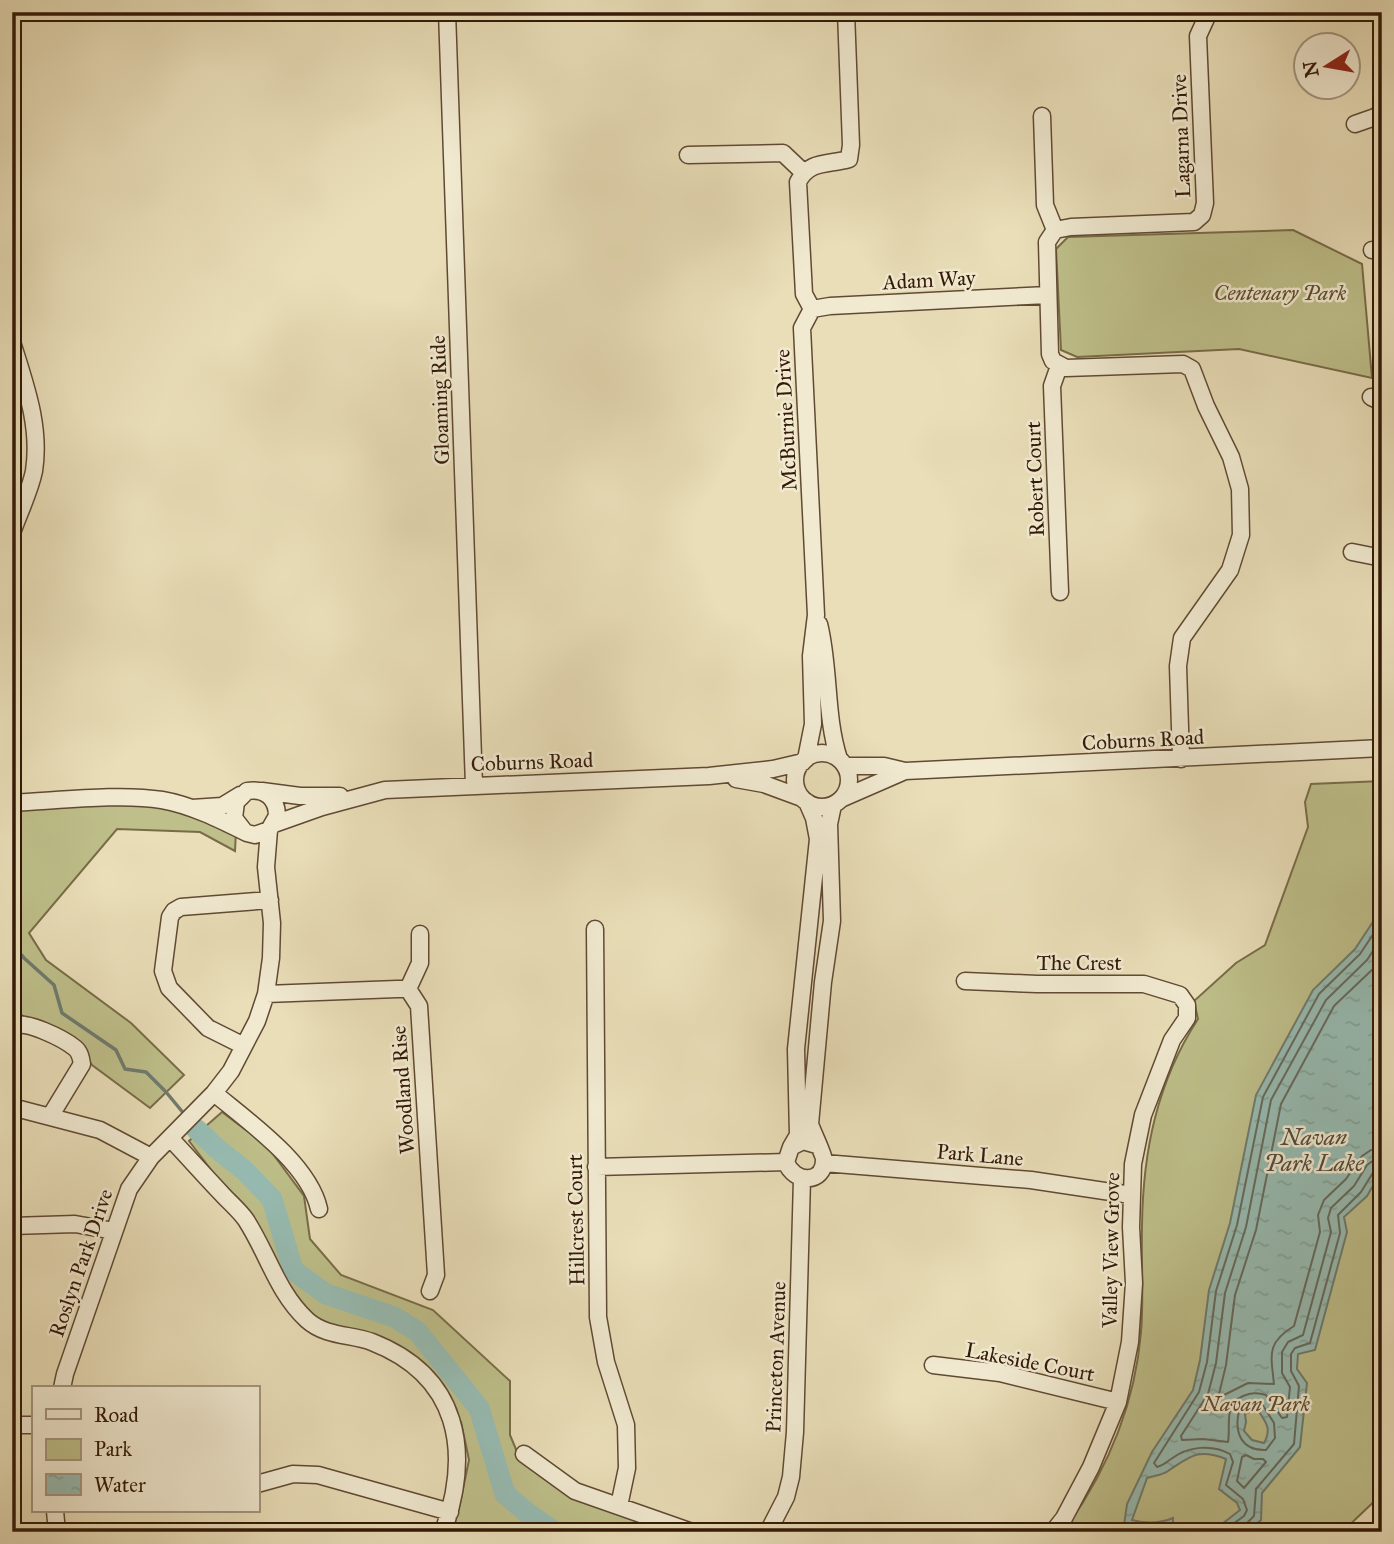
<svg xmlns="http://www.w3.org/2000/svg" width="1394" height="1544" viewBox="0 0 1394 1544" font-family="'IM FELL Great Primer',serif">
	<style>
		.green { fill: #bebf8a; stroke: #786c48; stroke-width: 2 }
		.water { fill: url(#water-ripples); stroke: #6f7b6e; stroke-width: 2; fill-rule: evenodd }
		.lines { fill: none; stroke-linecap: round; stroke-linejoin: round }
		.shore { stroke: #656a5d; stroke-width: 2 }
		.stream { stroke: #6f7b6e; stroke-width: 3.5 }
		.river { stroke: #97bcb3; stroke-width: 21 }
		.minor-casing { stroke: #604a33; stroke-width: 19 }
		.minor { stroke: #f1ead1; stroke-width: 16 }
		.labels { text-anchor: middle; stroke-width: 5; stroke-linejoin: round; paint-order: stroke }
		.street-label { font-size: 21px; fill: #331907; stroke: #f1ead1 }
		.park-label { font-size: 21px; font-style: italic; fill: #5d4b2e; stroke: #f1ead1 }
		.water-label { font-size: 23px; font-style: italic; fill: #514a3b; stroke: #f1ead1 }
	</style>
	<defs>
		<pattern id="water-ripples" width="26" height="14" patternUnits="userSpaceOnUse" patternTransform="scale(1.75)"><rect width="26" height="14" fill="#97bcb3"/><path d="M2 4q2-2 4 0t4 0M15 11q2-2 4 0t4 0" fill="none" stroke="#83a198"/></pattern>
	</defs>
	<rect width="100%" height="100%" fill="#e9deb8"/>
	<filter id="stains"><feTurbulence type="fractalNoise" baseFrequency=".00286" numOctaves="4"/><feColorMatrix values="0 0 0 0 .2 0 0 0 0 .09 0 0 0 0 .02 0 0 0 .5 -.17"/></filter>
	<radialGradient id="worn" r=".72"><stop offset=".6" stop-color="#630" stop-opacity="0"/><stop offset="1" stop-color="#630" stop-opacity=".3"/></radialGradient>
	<path class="green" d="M1293 230 1362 264 1372 378 1239 349 1077 357 1061 350 1056 249 1068 237Z
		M1382 781V1494L1342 1532H1063C1106 1473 1135 1405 1141 1332 1144 1297 1141 1261 1142 1225 1143 1151 1157 1082 1198 1019L1194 1001 1236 963 1265 945 1308 827 1305 802 1311 784Z
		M140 799 236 831 235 851 200 832 117 829 29 933 46 960 131 1023 184 1075 150 1108 92 1065 77 1045 12 1010V806Z
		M222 1112 267 1146 304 1196 310 1239 341 1275 433 1310 510 1381V1435L520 1459 670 1532H451L458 1513 469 1460 461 1422 426 1370 315 1317 291 1295 264 1239 242 1203 215 1175 189 1141Z
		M22 1427 18 1457 20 1532H12V1428Z"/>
	<path class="water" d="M1382 908V1170L1367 1196 1344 1217 1347 1232 1315 1350 1298 1354 1297 1369 1307 1383 1300 1447 1262 1493 1261 1520 1247 1532H1200L1213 1531 1240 1510 1237 1503 1219 1489 1226 1459C1198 1448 1191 1456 1168 1471 1163 1475 1153 1476 1147 1478L1132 1520C1147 1524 1159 1524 1173 1518V1532H1123L1127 1504 1152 1452 1193 1390 1200 1360 1209 1290 1230 1223 1256 1095 1313 990 1355 949ZM1257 1408C1264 1422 1273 1426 1264 1443L1252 1440 1244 1431 1246 1422 1245 1414Z"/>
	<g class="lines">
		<path class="shore" d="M1382 937 1367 960 1326 1000 1271 1100 1246 1227 1225 1293 1216 1363 1208 1394 1181 1436 1182 1440 1203 1439 1228 1442C1231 1425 1223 1405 1243 1396 1251 1393 1257 1392 1266 1395L1282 1418 1287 1417 1290 1387 1282 1373V1352L1288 1342 1303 1335 1331 1232 1328 1218 1331 1208 1354 1186 1367 1165 1374 1160 1382 1159
			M1382 957 1375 967 1334 1006 1281 1104 1256 1230 1235 1295 1226 1365 1219 1394 1220 1397 1248 1383 1274 1384C1271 1355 1266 1343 1294 1326L1320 1232 1318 1215 1324 1200 1346 1179 1362 1156 1371 1150 1382 1149
			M1252 1402 1262 1404 1274 1423 1275 1438 1266 1450C1241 1451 1234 1432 1239 1411Z
			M1246 1455 1254 1459H1263L1266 1462 1244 1488 1237 1481 1242 1457Z
			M1222 1532 1244 1516 1247 1510 1243 1499 1226 1485 1233 1462 1230 1454C1212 1444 1188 1446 1171 1459 1165 1463 1164 1465 1157 1467L1154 1463 1199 1392 1207 1362 1216 1291 1237 1225 1263 1097 1319 994 1360 954 1382 921
			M1244 1532 1245 1525 1254 1516 1256 1489 1294 1444 1299 1386 1291 1371V1354L1295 1348 1310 1343 1340 1233 1338 1215 1361 1192 1374 1171 1382 1168"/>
		<path class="stream" d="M12 944 24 958 54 985 62 1013 116 1050 125 1069 146 1072 166 1092 185 1115"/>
		<path class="river" d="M196 1129 221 1152 244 1170 272 1199 293 1270 326 1294 394 1317 417 1331 479 1408 505 1494 530 1515 555 1532"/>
		<defs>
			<path id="minor" d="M447 12 474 786
				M1042 116 1045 205 1055 230
				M1355 124 1375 117 1382 112
				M688 155 783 153 803 172
				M1372 250H1382
				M812 309 804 294 798 182C809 160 828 165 849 159L851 145 846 12
				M812 309 830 306 1048 295
				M12 342C25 384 41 426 34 471 30 491 19 513 12 533
				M1059 366 1052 386 1060 592
				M1371 397 1382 402
				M1352 552 1382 558
				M819 624C830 668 825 716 839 759
				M795 780a27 27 0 1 1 54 0a27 27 0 1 1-54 0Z
				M806 759 813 724 811 656 816 615 802 328 812 309
				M1181 759 1178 666 1182 638 1230 570 1241 535 1240 489 1231 457 1206 406 1192 369 1183 364 1066 368 1053 361 1050 354 1047 242 1055 230 1071 227 1194 222 1202 215 1205 203 1198 36 1209 12
				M845 766H884L905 771 1382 748
				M736 779 764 784 802 798
				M262 791 300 796H340
				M843 798 905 771
				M12 803C57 801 119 793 162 800 191 805 221 820 247 833L255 835 269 830 277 816C277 798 265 788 247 791L236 802 234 818 244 831
				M192 808 222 806 240 795
				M274 824 322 807 385 790 709 776 773 769 803 762
				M595 929 598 1317 606 1362 626 1425 627 1468 619 1506
				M965 981 1037 984H1144L1180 995 1187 1005V1018L1172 1040 1143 1115 1133 1164 1131 1227 1134 1283 1130 1342 1118 1402 1091 1467 1064 1518 1053 1532
				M408 989 420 963V934
				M266 994 397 989H408L419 1006 436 1275 430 1291
				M12 1026C25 1019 64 1039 75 1048 80 1052 81 1058 82 1064L51 1115
				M244 1046 208 1028 169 988 163 971 170 917 174 911 181 907 270 900
				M214 1093C249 1122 309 1164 319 1209
				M12 1107 100 1130 151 1157
				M170 1138C187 1156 204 1175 221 1193 229 1202 239 1210 246 1220 268 1254 277 1292 307 1320 326 1337 351 1334 372 1342 459 1376 472 1451 443 1532
				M817 1145 803 1141 791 1147 786 1162C794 1184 824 1184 824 1160 824 1155 813 1133 810 1124L823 982 832 921 829 824 833 805
				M791 1147 798 1135 796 1049 818 839 814 818 807 802
				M824 1163 1031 1180 1131 1195
				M596 1167 786 1162
				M12 1226 75 1224 114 1231
				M933 1365 1000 1373 1118 1402
				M62 1388 65 1374 129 1189 151 1157 214 1093 231 1071 257 1021 266 994 271 958 272 923 266 867 269 830
				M12 1425H33
				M524 1454 575 1491 692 1532
				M257 1484 293 1474 318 1475 450 1512
				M55 1511 57 1532
				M768 1532 786 1497 791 1477 795 1432 802 1179"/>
		</defs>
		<use href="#minor" class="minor-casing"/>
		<use href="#minor" class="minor"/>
	</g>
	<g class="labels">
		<g class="street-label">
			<text transform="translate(1181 136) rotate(-92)" y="7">Lagarna Drive</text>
			<text transform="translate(929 280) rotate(-3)" y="7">Adam Way</text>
			<text transform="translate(440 400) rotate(-92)" y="7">Gloaming Ride</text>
			<text transform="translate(786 420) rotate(-93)" y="7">McBurnie Drive</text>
			<text transform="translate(1035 479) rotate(-92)" y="7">Robert Court</text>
			<text transform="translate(1143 740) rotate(-3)" y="7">Coburns Road</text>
			<text transform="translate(532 762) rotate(-2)" y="7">Coburns Road</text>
			<text x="1079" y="970">The Crest</text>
			<text transform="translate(403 1090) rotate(-94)" y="7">Woodland Rise</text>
			<text transform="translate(980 1155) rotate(5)" y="7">Park Lane</text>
			<text transform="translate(576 1220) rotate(-91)" y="7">Hillcrest Court</text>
			<text transform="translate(1111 1250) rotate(-89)" y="7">Valley View Grove</text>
			<text transform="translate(81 1263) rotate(-71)" y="7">Roslyn Park Drive</text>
			<text transform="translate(776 1357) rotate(-88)" y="7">Princeton Avenue</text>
			<text transform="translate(1030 1362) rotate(11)" y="7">Lakeside Court</text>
		</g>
		<g class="park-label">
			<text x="1280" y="300">Centenary Park</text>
			<text x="1256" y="1411">Navan Park</text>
		</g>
		<g class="water-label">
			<text x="1314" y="1145">Navan<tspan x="1314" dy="26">Park Lake</tspan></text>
		</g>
	</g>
	<rect width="1394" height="1544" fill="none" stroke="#e9deb8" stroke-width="42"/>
	<rect x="14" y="14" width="1366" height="1516" fill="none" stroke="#331907" stroke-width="3.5"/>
	<rect x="21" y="21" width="1352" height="1502" fill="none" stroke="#331907" stroke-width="2"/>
	<rect x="32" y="1386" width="228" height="126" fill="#f1ead1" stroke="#a59680" stroke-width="2"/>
	<rect x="46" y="1409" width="35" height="10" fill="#f1ead1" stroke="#a59680" stroke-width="2"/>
	<text x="94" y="1422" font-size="21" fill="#331907">Road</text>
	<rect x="46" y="1439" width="35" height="21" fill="#bebf8a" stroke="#a59680" stroke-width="2"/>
	<text x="94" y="1456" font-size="21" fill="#331907">Park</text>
	<rect x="46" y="1474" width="35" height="21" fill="url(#water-ripples)" stroke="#a59680" stroke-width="2"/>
	<text x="94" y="1492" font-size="21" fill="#331907">Water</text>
	<g transform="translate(1327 66) rotate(259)"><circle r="33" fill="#f1ead1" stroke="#a59680" stroke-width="2"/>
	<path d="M0-5L12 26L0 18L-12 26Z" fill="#8f2418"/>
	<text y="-10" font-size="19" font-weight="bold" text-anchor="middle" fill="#331907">N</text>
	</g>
	<rect width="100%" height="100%" filter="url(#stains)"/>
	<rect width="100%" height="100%" fill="url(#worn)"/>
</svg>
